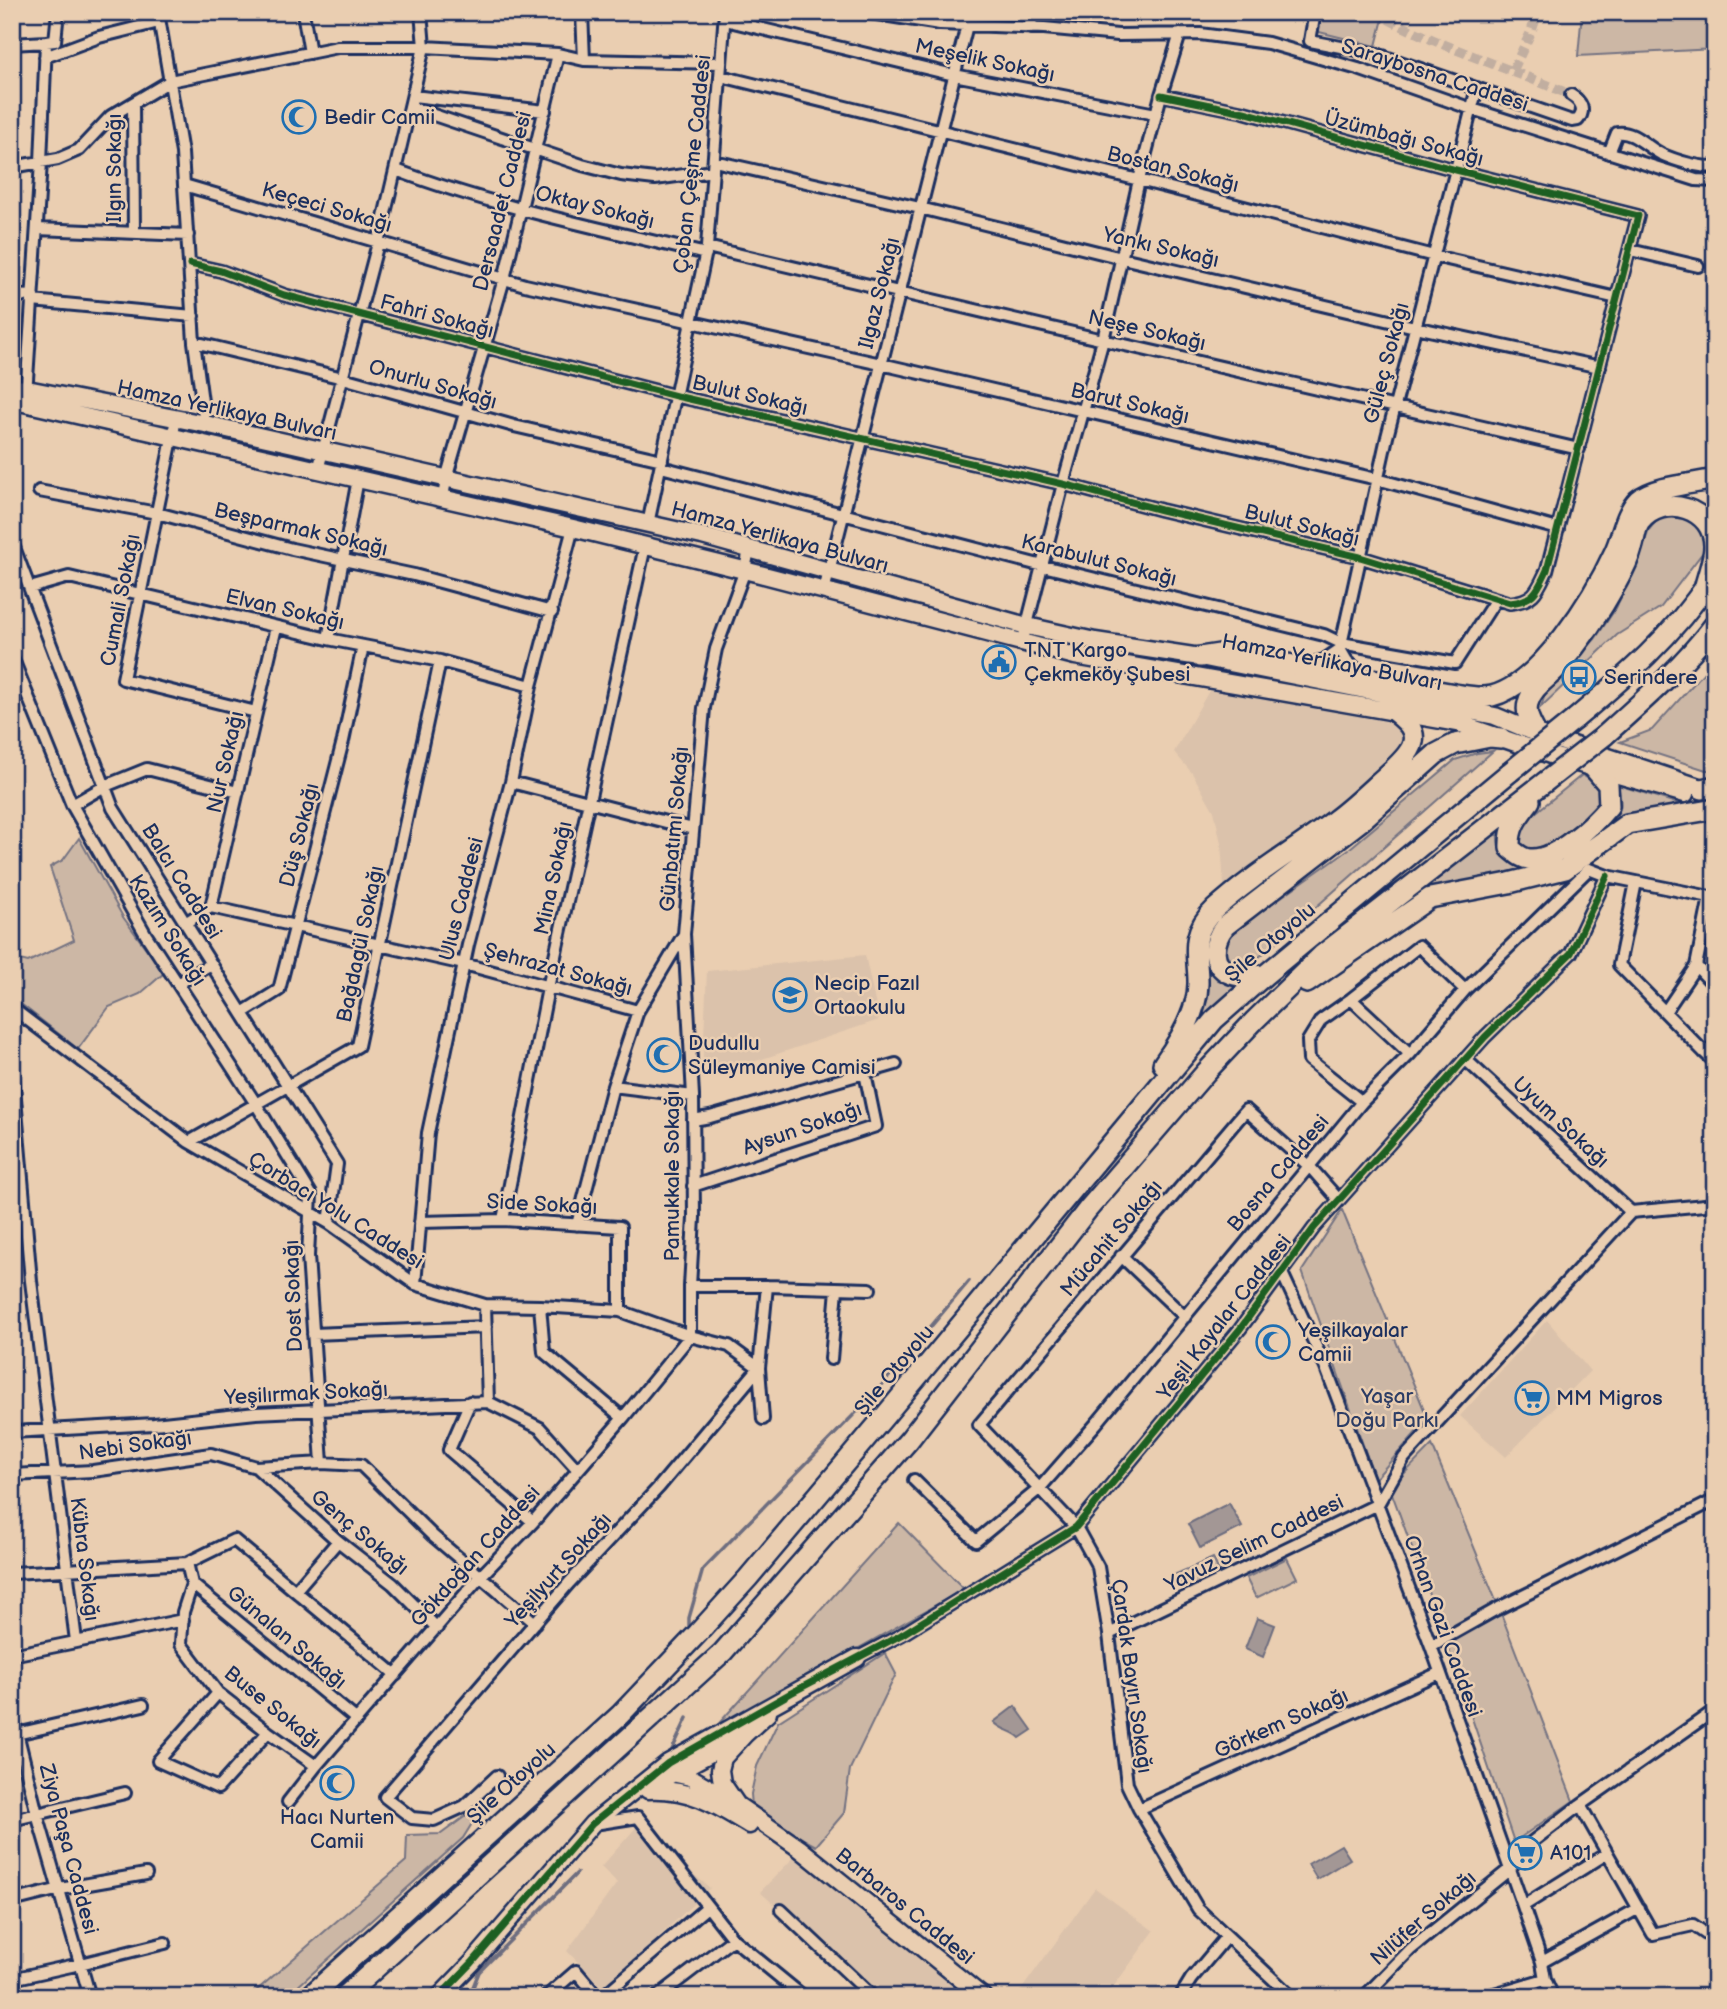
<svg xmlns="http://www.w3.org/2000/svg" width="1727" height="2009" viewBox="0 0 1727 2009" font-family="'Balsamiq Sans',sans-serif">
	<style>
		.built { fill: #dbc2ab }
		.green { fill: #ccb7a5; stroke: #747382; stroke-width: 2 }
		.water { fill: #a39795; stroke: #6d6d7f; stroke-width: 2 }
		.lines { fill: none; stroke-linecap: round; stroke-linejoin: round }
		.stream { stroke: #6d6d7f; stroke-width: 3.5 }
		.street-tunnel { stroke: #c1aea0; stroke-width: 10; stroke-dasharray: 10 5; stroke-linecap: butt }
		.street-casing { stroke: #1b2f5e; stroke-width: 16 }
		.secondary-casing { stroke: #1b2f5e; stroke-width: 21 }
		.highway-casing { stroke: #1b2f5e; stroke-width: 24 }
		.street { stroke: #eaceb1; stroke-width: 10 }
		.secondary { stroke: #eaceb1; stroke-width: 16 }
		.highway { stroke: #eaceb1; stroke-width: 19 }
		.highway-bridge-casing { stroke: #1b2f5e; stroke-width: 24; stroke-linecap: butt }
		.highway-bridge { stroke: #eaceb1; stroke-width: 19 }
		.cycleway-casing { stroke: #eaceb1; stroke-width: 11 }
		.cycleway { stroke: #1b5e20; stroke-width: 7 }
		.labels { text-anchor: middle; stroke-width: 5; stroke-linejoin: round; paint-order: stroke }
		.street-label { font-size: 21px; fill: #1b2f5e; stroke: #eaceb1 }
		.poi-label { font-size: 21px; fill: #1b2f5e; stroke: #eaceb1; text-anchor: start }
		.park-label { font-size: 21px; fill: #2d3d65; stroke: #eaceb1 }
	</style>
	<rect width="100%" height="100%" fill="#eaceb1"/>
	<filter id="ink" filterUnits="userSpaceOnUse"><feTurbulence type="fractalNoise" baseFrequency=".0143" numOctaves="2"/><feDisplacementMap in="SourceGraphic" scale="14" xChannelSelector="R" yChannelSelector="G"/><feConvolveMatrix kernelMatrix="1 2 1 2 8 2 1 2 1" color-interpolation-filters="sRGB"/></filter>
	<g filter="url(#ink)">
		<path class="built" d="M1210 689 1395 723 1403 730 1408 745 1344 806 1224 886 1221 843 1214 811 1192 773 1174 752Z
			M865 955 879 1020 702 1079 707 971Z
			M1547 1320 1590 1371 1506 1457 1460 1416Z
			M640 1823 674 1858 710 1888 604 1989 567 1951 617 1883 601 1867Z
			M797 1854 923 1960 966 1997H879L760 1892Z
			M1095 1888 1154 1931 1106 1997H1016Z"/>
		<path class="green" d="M1320 12H1373L1384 15 1376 46 1315 31Z
			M1582 12H1715V49L1578 56Z
			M1668 513 1690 515 1705 539 1703 552 1661 607 1617 635 1541 707 1546 691 1595 639 1616 608 1638 560 1649 530 1657 520Z
			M1715 660V770H1706L1620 742 1652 730Z
			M1493 751 1249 966 1234 962 1224 953 1223 947 1230 933 1349 849 1455 760 1477 753Z
			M1582 775 1598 785 1604 794 1600 807 1543 849 1533 851 1522 849 1518 843 1524 822Z
			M1618 785 1686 806 1611 824C1623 808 1622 804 1618 785Z
			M1498 829C1496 855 1505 862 1528 868L1420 893Z
			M79 838 123 917 164 973 140 994 109 1007 78 1049 12 997V958L28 962 74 940 50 867 63 860Z
			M1210 971 1218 980 1238 984 1197 1024Z
			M1342 1210 1428 1419 1375 1479 1302 1271Z
			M1432 1445 1497 1603 1573 1801 1514 1842 1443 1633 1390 1488Z
			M899 1523 964 1589 713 1730Z
			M1213 1558 1221 1576 1184 1592 1176 1574Z
			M1287 1558 1297 1578 1256 1598 1246 1578Z
			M885 1653 896 1674 850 1769 844 1813 816 1846 759 1815 752 1806 751 1794 757 1766 778 1722Z
			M486 1801 463 1838 286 1997H249L406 1861 407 1835 441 1834Z"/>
		<path class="water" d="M1229 1503 1242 1527 1200 1548 1188 1524Z
			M1257 1618 1275 1625 1263 1657 1245 1649Z
			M1015 1706 1032 1730 1020 1738C1012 1730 1002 1731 994 1722Z
			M1341 1845 1350 1859 1317 1879 1308 1864Z"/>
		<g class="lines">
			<path class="stream" d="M689 1632V1618L703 1569 875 1393 969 1281
				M671 1752 687 1718
				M469 1997 479 1972 577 1873"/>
			<path class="street-tunnel" d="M1375 12C1437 46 1506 67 1571 95
				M1513 70 1531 32 1538 12"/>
			<defs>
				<path id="street" d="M158 12 182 153 184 185
					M303 12 310 53
					M582 12 584 60
					M864 12 940 24 1044 28 1118 35 1200 34 1268 43 1358 69 1472 109 1696 180 1715 181
					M1315 12 1310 41 1377 54 1572 121 1578 120C1586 110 1581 101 1571 95
					M725 20 954 75 1156 114
					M1031 28 1032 12
					M12 44 46 42
					M45 57 99 37 159 22
					M721 76 1139 180 1434 256 1617 298
					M413 96 545 111
					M133 103 134 233
					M410 107 582 165 621 175 655 179 713 171
					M1609 153 1617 133C1633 130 1647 147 1661 154 1674 160 1702 169 1715 166
					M714 161 920 208 1122 258 1415 327 1600 367
					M12 167 58 159 79 150 111 116 170 81 338 47H424L558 54 584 60 721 63
					M396 170C494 207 604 229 706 254
					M37 229 188 235
					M707 247 1103 340 1579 449
					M1630 250 1698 266
					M190 264 221 271 284 295 676 396 1063 484 1161 510 1360 557 1510 603C1535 600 1537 591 1547 570L1638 216 1456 170 1244 112 1161 95
					M12 295 33 296
					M32 301 193 316
					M194 342 343 378 514 426 662 460
					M26 395 41 162 46 42 55 41 58 12
					M176 419 123 679 256 712
					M205 424 194 342 184 185 525 285 881 364 1377 479 1558 529
					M661 467 1043 566 1324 635 1341 643 1455 663 1496 599
					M318 470 378 243 424 47 421 12
					M39 491 157 513 292 549 414 575 552 612
					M443 498 446 479 504 279 558 54
					M648 524 707 247 725 12
					M12 542 113 808 337 1164 329 1223
					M30 588 69 577 328 639 440 661 531 686
					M824 591 967 25
					M328 639 358 479
					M1022 644 1063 484 1103 340 1139 180 1161 95 1180 34
					M1340 649 1387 437 1477 88
					M12 657 72 805 146 935 256 1104 311 1194 308 1256 322 1463
					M1310 664 1324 660 1340 649 1347 661 1362 674
					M511 782 693 829
					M72 805 105 786 147 769 238 792
					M1636 882 1619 965 1704 1052
					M1710 897 1696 966 1715 986
					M211 907 276 627
					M185 923 211 907 464 964 638 1011
					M178 984 211 964
					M1351 999 1410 1054
					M12 1008 189 1142 329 1223 415 1284 485 1305 540 1306 620 1311 690 1336 729 1346 759 1368
					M1665 1012 1696 966
					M242 1013 279 990 343 741 363 646
					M1715 1046 1704 1052 1715 1062
					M1465 1059 1631 1212
					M12 1064 31 1281 76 1641
					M613 1086 693 1096
					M1362 1102 1309 1060 1308 1041 1321 1020 1351 999 1419 946 1465 990
					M693 1120 710 1117 896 1064
					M189 1142 358 1046 440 661
					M693 1186 876 1126 865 1073
					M1631 1212 1715 1204
					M503 1220 548 988 645 546
					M420 1222 503 1220 620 1227V1311
					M577 1225 613 1086 638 1011 684 934 704 708 716 649 745 570 749 549
					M1121 1256 1185 1317
					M1282 1273 1326 1368 1431 1646 1523 1906 1542 1962 1545 1979 1553 1997
					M415 1284 428 1133 468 945 511 782 531 686 573 528
					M690 1286H767L870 1289
					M485 1305 488 1402
					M540 1306 544 1352 623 1418
					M313 1334 486 1327
					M831 1359 837 1289
					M470 1402 449 1450 533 1522
					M763 1419 759 1368 767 1286
					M12 1432 154 1424 256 1413 488 1402 540 1428 578 1470
					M256 1467 338 1541 393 1584 437 1628
					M12 1475 93 1471 211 1454 256 1467 322 1463 361 1465 433 1536 535 1623
					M914 1480 976 1541 1039 1489 1096 1424 1362 1102 1410 1054 1465 990 1589 869 1607 876 1715 898
					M187 1563 192 1584 183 1612 181 1644 218 1693 268 1732 316 1766
					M12 1573 187 1563 234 1540 396 1675
					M192 1584 357 1720
					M295 1591 338 1541
					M1109 1634 1378 1504 1404 1458 1631 1212
					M1431 1646 1495 1610 1715 1500
					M12 1655 183 1620
					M857 1658 901 1635 1076 1527 1240 1329 1314 1228 1485 1037 1571 953 1607 876
					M218 1693 158 1761 218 1788 268 1732
					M12 1712 37 1814 90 1997
					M12 1735 143 1705
					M497 1776 465 1806 434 1820 412 1818 385 1797 569 1583 659 1487 759 1368
					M288 1802 316 1766 480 1577 533 1522 623 1418 690 1336V1286L694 1218 693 1096 684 934
					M1580 1805 1653 1934 1693 1925 1715 1940
					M1139 1809 1439 1673
					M12 1820 125 1793
					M594 1824 638 1817 733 1939 804 1997
					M12 1901 60 1889 146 1874
					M1523 1906 1606 1854
					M781 1910 873 1997
					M1542 1962 1639 1908
					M12 1979 80 1964 165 1943
					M546 1997 576 1971 598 1997
					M602 1997 706 1908
					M657 1997 733 1939
					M781 1997 794 1989
					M1180 1997 1191 1979 1227 1936
					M1292 1997 1198 1909 1139 1809 1127 1784 1109 1634 1098 1567 1076 1527 979 1425 1246 1110 1310 1167 1339 1200
					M1364 1997 1411 1949 1510 1869 1524 1848 1580 1805 1715 1710
					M1484 1997 1545 1979"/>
				<path id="secondary" d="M12 388 27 389 205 424 702 536 1027 626 1095 641 1200 657 1495 716 1536 733 1714 792
					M12 402 24 403 573 528 756 573 1075 656 1458 723 1559 758 1685 794
					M768 1713 745 1734 723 1758 720 1770 722 1783 737 1805 799 1848 983 1997
					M672 1773 690 1777 730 1800
					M651 1788 663 1779 731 1742
					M648 1790C690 1788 715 1804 749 1825
					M439 1997 472 1963 592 1824 668 1763 857 1658"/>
				<path id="highway" d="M1200 657 1226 653 1455 694C1468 696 1479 699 1492 696 1540 684 1594 597 1614 553 1622 537 1625 513 1638 500 1654 486 1694 484 1715 479
					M1575 719C1626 676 1673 636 1710 580
					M1536 733C1531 724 1525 714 1528 703 1532 687 1549 678 1559 666 1581 641 1601 611 1617 582 1623 571 1629 560 1632 548 1635 540 1635 529 1640 522 1663 492 1715 508 1714 547 1714 557 1707 577 1704 589
					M1604 736C1643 701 1683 666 1715 624
					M1702 789 1715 786
					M1530 801C1518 817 1509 826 1510 848 1516 853 1522 859 1530 859 1556 861 1593 825 1609 806L1608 785 1592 766
					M1265 975C1255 976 1241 978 1231 974 1209 965 1213 941 1225 926L1361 821 1436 754 1455 744 1490 737 1501 738
					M1307 983 1430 898 1509 883 1565 869 1627 824 1715 809
					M1163 1064C1176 1046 1189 1025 1195 1003 1206 968 1181 941 1215 909 1252 875 1296 850 1335 820 1350 809 1365 795 1379 782 1389 773 1411 755 1413 742 1416 728 1404 720 1395 712
					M309 1997 620 1715 698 1633 748 1578 884 1417 1214 1020 1265 975 1510 772
					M344 1997 723 1652 909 1440 1088 1209 1206 1072 1255 1020 1322 955 1545 782"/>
			</defs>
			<use href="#street" class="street-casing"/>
			<use href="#secondary" class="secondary-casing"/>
			<use href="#highway" class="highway-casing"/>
			<use href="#street" class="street"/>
			<use href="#secondary" class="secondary"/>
			<use href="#highway" class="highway"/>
			<defs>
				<path id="highway-bridge" d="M1510 772 1575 719
					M1545 782 1604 736"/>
			</defs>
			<use href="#highway-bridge" class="highway-bridge-casing"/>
			<use href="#highway-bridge" class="highway-bridge"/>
			<defs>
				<path id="cycleway" d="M190 264 221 271 284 295 676 396 1063 484 1161 510 1360 557 1510 603C1535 600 1537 591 1547 570L1638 216 1456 170 1244 112 1161 95
					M439 1997 472 1963 592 1824 668 1763 791 1693 901 1635 1076 1527 1240 1329 1314 1228 1485 1037 1571 953 1607 876"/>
			</defs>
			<use href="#cycleway" class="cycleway-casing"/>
			<use href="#cycleway" class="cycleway"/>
		</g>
	</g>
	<defs>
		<symbol id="mosque-ring" viewBox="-11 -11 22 22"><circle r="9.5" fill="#eaceb1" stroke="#1f6fb2" stroke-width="1.5"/><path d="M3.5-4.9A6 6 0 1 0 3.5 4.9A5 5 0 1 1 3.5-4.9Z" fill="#1f6fb2"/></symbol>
		<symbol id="civic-ring" viewBox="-11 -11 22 22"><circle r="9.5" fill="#eaceb1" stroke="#1f6fb2" stroke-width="1.5"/><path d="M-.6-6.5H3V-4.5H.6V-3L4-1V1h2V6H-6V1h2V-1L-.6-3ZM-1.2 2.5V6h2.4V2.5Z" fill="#1f6fb2"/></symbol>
		<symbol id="bus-ring" viewBox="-11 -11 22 22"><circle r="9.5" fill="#eaceb1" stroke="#1f6fb2" stroke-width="1.5"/><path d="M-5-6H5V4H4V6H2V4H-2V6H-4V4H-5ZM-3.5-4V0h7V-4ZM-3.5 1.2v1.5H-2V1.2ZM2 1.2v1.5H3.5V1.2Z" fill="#1f6fb2"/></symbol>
		<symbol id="school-ring" viewBox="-11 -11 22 22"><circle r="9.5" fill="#eaceb1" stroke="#1f6fb2" stroke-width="1.5"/><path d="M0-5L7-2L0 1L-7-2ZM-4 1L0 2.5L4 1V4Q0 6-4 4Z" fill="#1f6fb2"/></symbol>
		<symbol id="supermarket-ring" viewBox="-11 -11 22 22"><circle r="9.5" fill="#eaceb1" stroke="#1f6fb2" stroke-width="1.5"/><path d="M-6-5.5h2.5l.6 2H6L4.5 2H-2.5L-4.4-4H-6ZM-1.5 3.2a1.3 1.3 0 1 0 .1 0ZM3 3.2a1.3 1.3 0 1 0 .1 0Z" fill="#1f6fb2"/></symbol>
	</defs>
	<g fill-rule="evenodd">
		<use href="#mosque-ring" x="280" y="98" width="38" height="38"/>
		<use href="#civic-ring" x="980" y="643" width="38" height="38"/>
		<use href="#bus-ring" x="1560" y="658" width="38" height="38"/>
		<use href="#school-ring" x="771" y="976" width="38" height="38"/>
		<use href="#mosque-ring" x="645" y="1036" width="38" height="38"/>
		<use href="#mosque-ring" x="1254" y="1323" width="38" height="38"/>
		<use href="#supermarket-ring" x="1513" y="1379" width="38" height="38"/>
		<use href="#mosque-ring" x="318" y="1764" width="38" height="38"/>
		<use href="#supermarket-ring" x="1506" y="1834" width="38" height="38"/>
	</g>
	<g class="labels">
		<g class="street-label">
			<text transform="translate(985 60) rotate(12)" y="7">Meşelik Sokağı</text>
			<text transform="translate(1435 75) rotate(18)" y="7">Saraybosna Caddesi</text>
			<text transform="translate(1404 138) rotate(15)" y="7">Üzümbağı Sokağı</text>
			<text transform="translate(692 164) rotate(-84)" y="7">Çoban Çeşme Caddesi</text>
			<text transform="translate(114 168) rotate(-90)" y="7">Ilgın Sokağı</text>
			<text transform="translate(1173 169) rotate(14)" y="7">Bostan Sokağı</text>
			<text transform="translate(502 201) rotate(-76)" y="7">Dersaadet Caddesi</text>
			<text transform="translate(327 207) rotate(16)" y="7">Keçeci Sokağı</text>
			<text transform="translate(595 207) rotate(14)" y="7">Oktay Sokağı</text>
			<text transform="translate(1161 247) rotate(13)" y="7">Yankı Sokağı</text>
			<text transform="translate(879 293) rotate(-76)" y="7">Ilgaz Sokağı</text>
			<text transform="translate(437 316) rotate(15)" y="7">Fahri Sokağı</text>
			<text transform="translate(1147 330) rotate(13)" y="7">Neşe Sokağı</text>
			<text transform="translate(1386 363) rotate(-75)" y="7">Güleç Sokağı</text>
			<text transform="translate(433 384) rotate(16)" y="7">Onurlu Sokağı</text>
			<text transform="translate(750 395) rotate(13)" y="7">Bulut Sokağı</text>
			<text transform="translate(1130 403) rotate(13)" y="7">Barut Sokağı</text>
			<text transform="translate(227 410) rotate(12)" y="7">Hamza Yerlikaya Bulvarı</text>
			<text transform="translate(1302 525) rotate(14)" y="7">Bulut Sokağı</text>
			<text transform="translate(301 529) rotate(13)" y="7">Beşparmak Sokağı</text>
			<text transform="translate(780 537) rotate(15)" y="7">Hamza Yerlikaya Bulvarı</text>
			<text transform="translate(1099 560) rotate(14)" y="7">Karabulut Sokağı</text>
			<text transform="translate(120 600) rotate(-79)" y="7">Cumali Sokağı</text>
			<text transform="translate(285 609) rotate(13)" y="7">Elvan Sokağı</text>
			<text transform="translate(1332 662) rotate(11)" y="7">Hamza Yerlikaya Bulvarı</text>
			<text transform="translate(225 762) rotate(-77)" y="7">Nur Sokağı</text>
			<text transform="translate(674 829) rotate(-85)" y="7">Günbatımı Sokağı</text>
			<text transform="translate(299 835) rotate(-76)" y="7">Düş Sokağı</text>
			<text transform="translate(553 878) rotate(-78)" y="7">Mina Sokağı</text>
			<text transform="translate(182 881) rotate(58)" y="7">Balcı Caddesi</text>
			<text transform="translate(461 899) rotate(-76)" y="7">Ulus Caddesi</text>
			<text transform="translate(168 930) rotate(58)" y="7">Kazım Sokağı</text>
			<text transform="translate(1270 942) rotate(-40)" y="7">Şile Otoyolu</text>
			<text transform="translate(360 944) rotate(-78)" y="7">Bağdagül Sokağı</text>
			<text transform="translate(558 969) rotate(15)" y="7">Şehrazat Sokağı</text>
			<text transform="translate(1561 1122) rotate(43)" y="7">Uyum Sokağı</text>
			<text transform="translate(802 1128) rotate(-19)" y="7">Aysun Sokağı</text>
			<text transform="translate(1278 1173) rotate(-50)" y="7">Bosna Caddesi</text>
			<text transform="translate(672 1176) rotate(-90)" y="7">Pamukkale Sokağı</text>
			<text transform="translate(542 1204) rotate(3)" y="7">Side Sokağı</text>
			<text transform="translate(336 1210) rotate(32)" y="7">Çorbacı Yolu Caddesi</text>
			<text transform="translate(1111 1238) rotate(-50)" y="7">Mücahit Sokağı</text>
			<text transform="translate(293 1296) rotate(-92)" y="7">Dost Sokağı</text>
			<text transform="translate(1224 1317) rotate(-52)" y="7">Yeşil Kayalar Caddesi</text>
			<text transform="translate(894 1370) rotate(-50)" y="7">Şile Otoyolu</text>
			<text transform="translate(306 1393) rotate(-3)" y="7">Yeşilırmak Sokağı</text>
			<text transform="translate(135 1445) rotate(-8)" y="7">Nebi Sokağı</text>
			<text transform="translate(360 1532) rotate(40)" y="7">Genç Sokağı</text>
			<text transform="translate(1254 1543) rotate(-26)" y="7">Yavuz Selim Caddesi</text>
			<text transform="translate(475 1556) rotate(-48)" y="7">Gökdoğan Caddesi</text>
			<text transform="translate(85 1559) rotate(83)" y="7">Kübra Sokağı</text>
			<text transform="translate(558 1570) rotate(-48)" y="7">Yeşilyurt Sokağı</text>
			<text transform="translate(1443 1626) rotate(70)" y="7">Orhan Gazi Caddesi</text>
			<text transform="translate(287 1637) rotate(40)" y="7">Günalan Sokağı</text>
			<text transform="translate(1132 1676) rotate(82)" y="7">Çardak Bayırı Sokağı</text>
			<text transform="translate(273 1707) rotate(39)" y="7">Buse Sokağı</text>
			<text transform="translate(1281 1723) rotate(-24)" y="7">Görkem Sokağı</text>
			<text transform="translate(511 1783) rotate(-42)" y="7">Şile Otoyolu</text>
			<text transform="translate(69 1849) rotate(75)" y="7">Ziya Paşa Caddesi</text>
			<text transform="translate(905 1906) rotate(39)" y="7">Barbaros Caddesi</text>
			<text transform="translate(1423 1918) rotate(-41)" y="7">Nilüfer Sokağı</text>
		</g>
		<g class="poi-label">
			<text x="324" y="124">Bedir Camii</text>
			<text x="1024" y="657">TNT Kargo<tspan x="1024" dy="24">Çekmeköy Şubesi</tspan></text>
			<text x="1604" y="684">Serindere</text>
			<text x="814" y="990">Necip Fazıl<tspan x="814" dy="24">Ortaokulu</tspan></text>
			<text x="688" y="1050">Dudullu<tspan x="688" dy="24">Süleymaniye Camisi</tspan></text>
			<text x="1298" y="1337">Yeşilkayalar<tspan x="1298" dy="24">Camii</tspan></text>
			<text x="1556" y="1405">MM Migros</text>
			<text x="337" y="1824" text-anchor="middle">Hacı Nurten<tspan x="337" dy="24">Camii</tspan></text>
			<text x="1550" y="1860">A101</text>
		</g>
		<g class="park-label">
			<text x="1387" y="1403">Yaşar<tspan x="1387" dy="24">Doğu Parkı</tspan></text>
		</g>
	</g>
	<rect width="1727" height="2009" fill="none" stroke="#eaceb1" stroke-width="42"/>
	<rect x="21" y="21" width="1685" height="1967" fill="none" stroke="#1b2f5e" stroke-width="2.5" filter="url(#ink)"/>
</svg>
